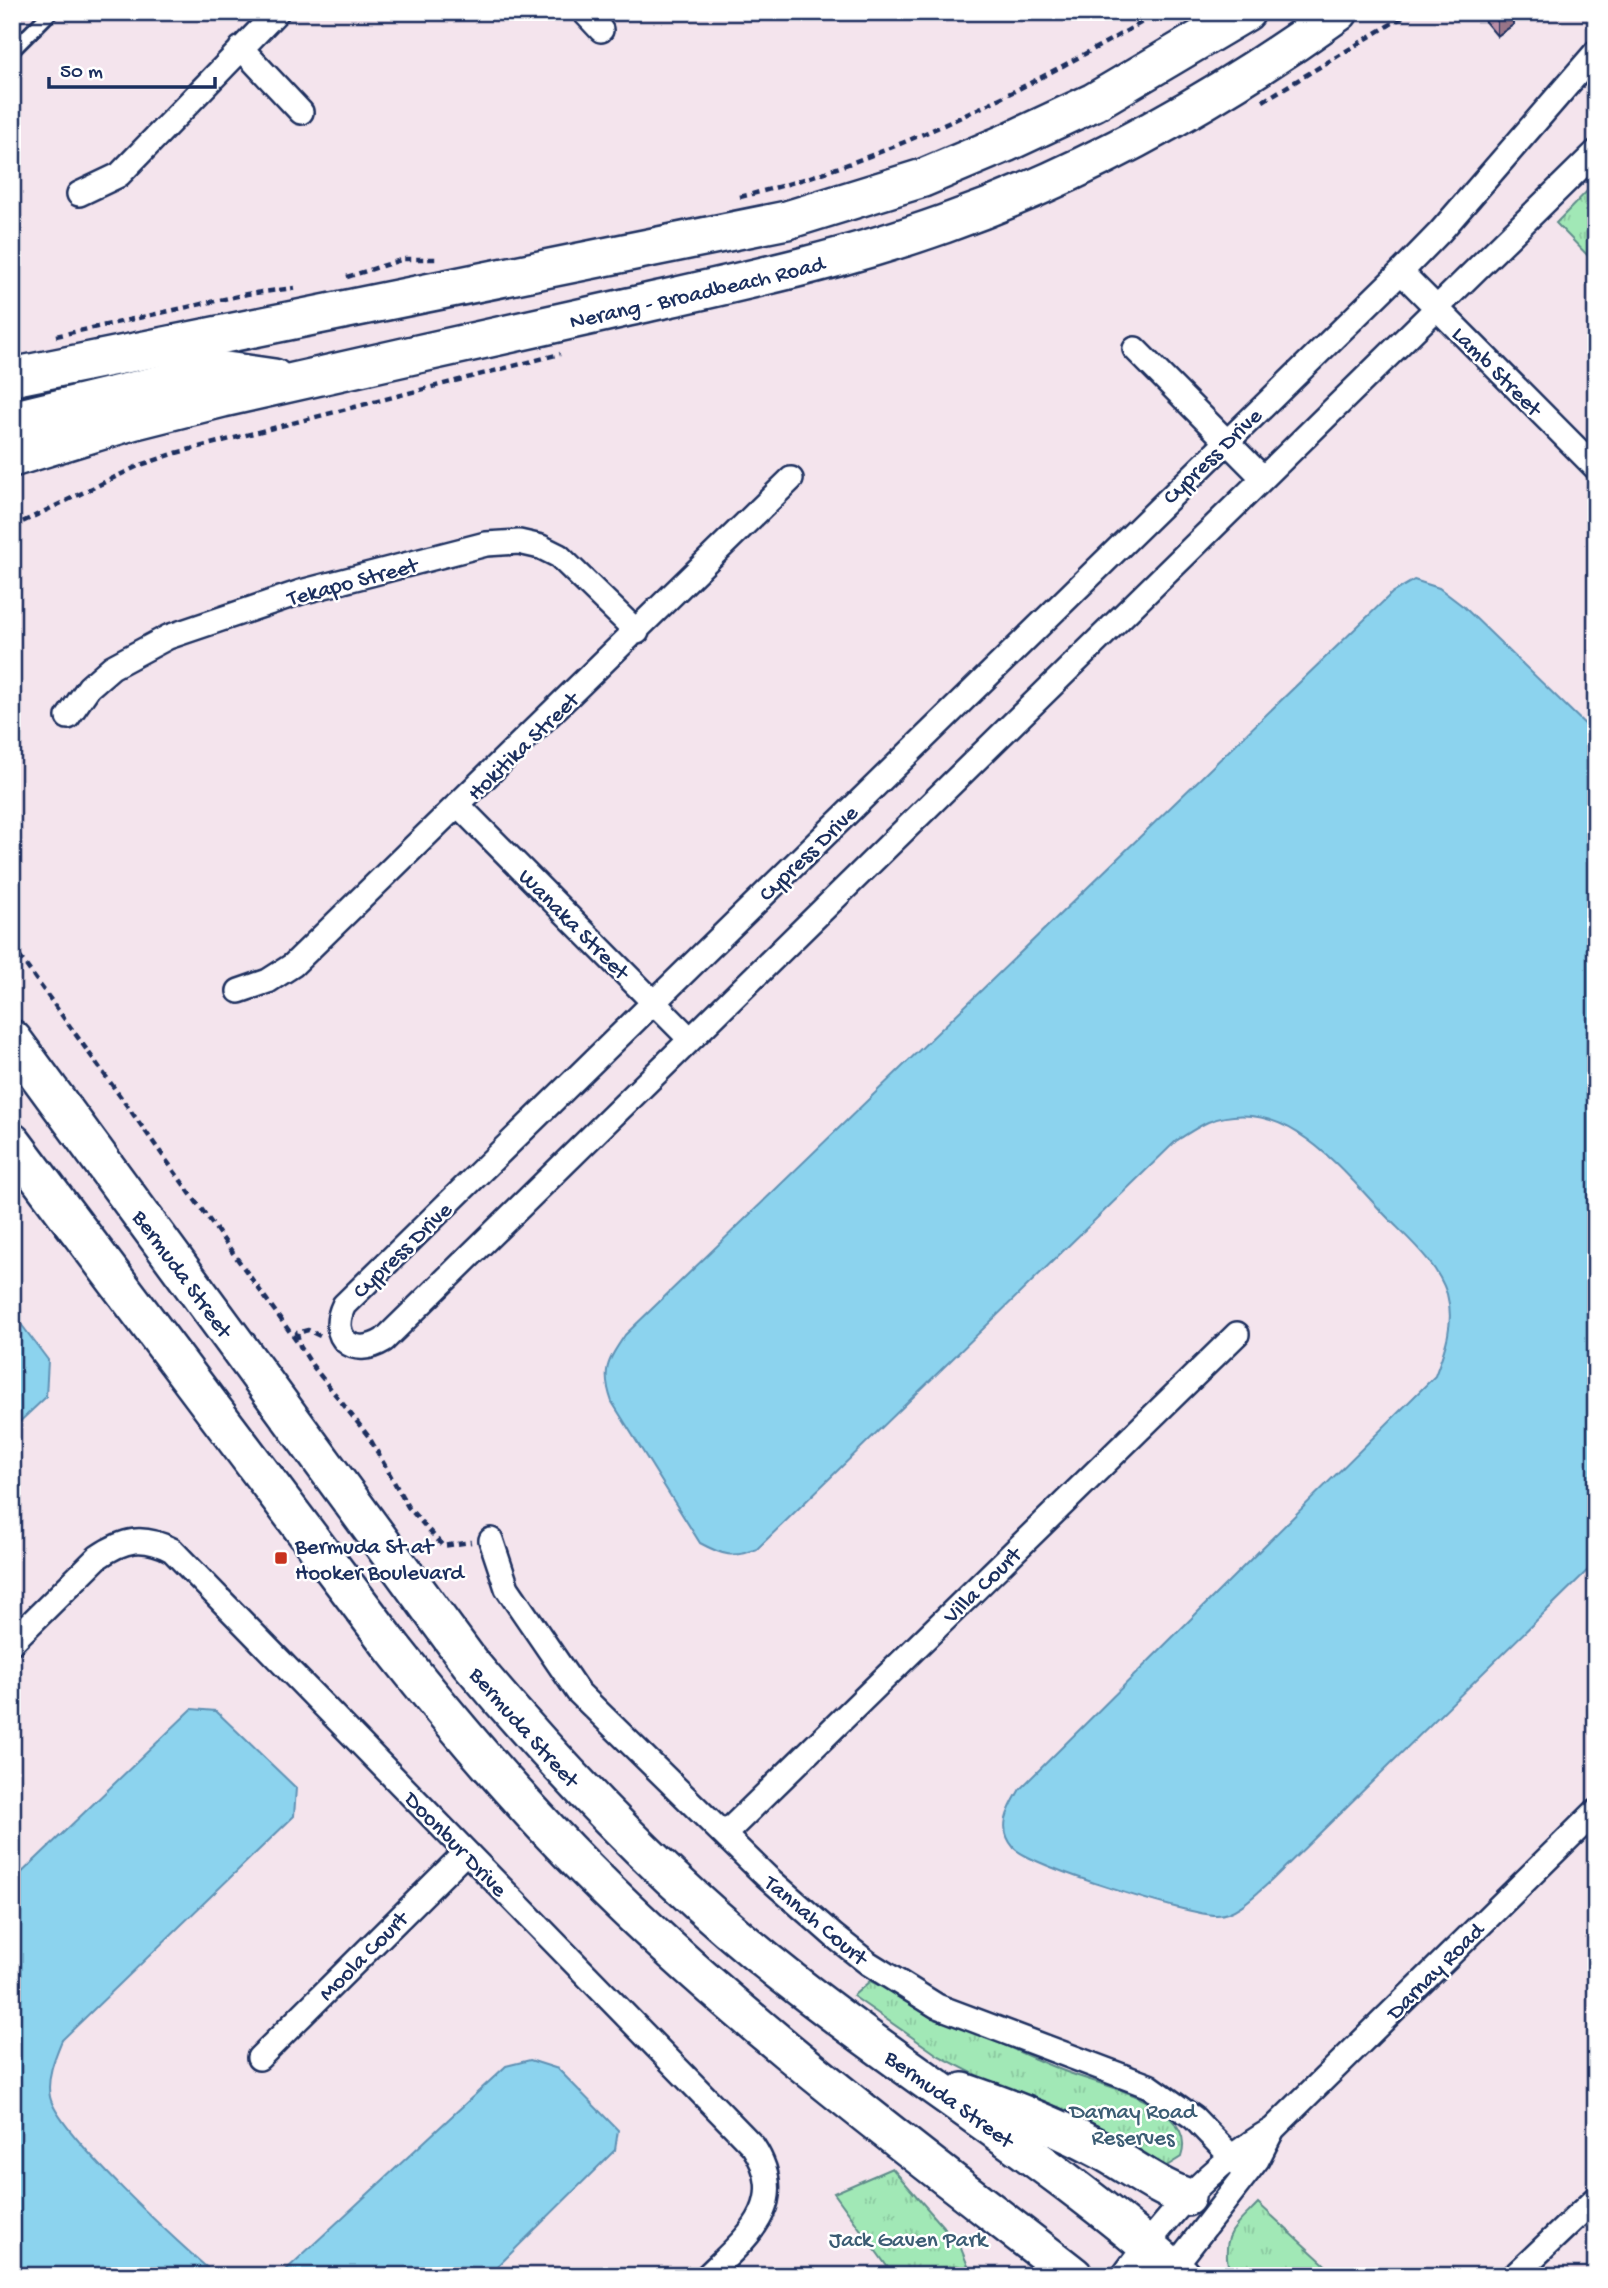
<svg xmlns="http://www.w3.org/2000/svg" width="1608" height="2288" viewBox="0 0 1608 2288" font-family="'Gochi Hand',sans-serif">
	<style>
		.grass { fill: url(#grass-tufts); stroke: #5e8c8a; stroke-width: 2 }
		.water { fill: #8cd3ee; stroke: #5f91b4; stroke-width: 2 }
		.lines { fill: none; stroke-linecap: round; stroke-linejoin: round }
		.lane-casing { stroke: #1b2f5e; stroke-width: 18 }
		.street-casing { stroke: #1b2f5e; stroke-width: 28 }
		.primary-casing { stroke: #1b2f5e; stroke-width: 42 }
		.path { stroke: #1b2f5e; stroke-width: 4.5; stroke-dasharray: 7 5; stroke-linecap: butt }
		.lane { stroke: #fff; stroke-width: 12 }
		.street { stroke: #fff; stroke-width: 23 }
		.primary { stroke: #fff; stroke-width: 37 }
		.wall { fill: #bb8fa7; stroke: #1b2f5e; stroke-width: 2 }
		.shaded-wall { fill: #987488; stroke: #1b2f5e; stroke-width: 2 }
		.building { fill: #d9a6c2; stroke: #1b2f5e; stroke-width: 2 }
		.poi-dot { fill: #c8321e; stroke: #fff; stroke-width: 2.5 }
		.labels { text-anchor: middle; stroke-width: 5; stroke-linejoin: round; paint-order: stroke }
		.street-label { font-size: 23px; fill: #1b2f5e; stroke: #fff }
		.poi-label { font-size: 23px; fill: #1b2f5e; stroke: #fff; text-anchor: start }
		.park-label { font-size: 23px; fill: #3c5d74; stroke: #fff }
	</style>
	<defs>
		<pattern id="grass-tufts" width="24" height="20" patternUnits="userSpaceOnUse" patternTransform="scale(1.75)"><rect width="24" height="20" fill="#a1e8b6"/><path d="M3 7l-1-3M5 7V3M7 7l1-3M15 17l-1-3M17 17v-4M19 17l1-3" fill="none" stroke="#8ac79f"/></pattern>
	</defs>
	<rect width="100%" height="100%" fill="#f4e4ed"/>
	<filter id="ink" filterUnits="userSpaceOnUse"><feTurbulence type="fractalNoise" baseFrequency=".0143" numOctaves="2"/><feDisplacementMap in="SourceGraphic" scale="14" xChannelSelector="R" yChannelSelector="G"/><feConvolveMatrix kernelMatrix="1 2 1 2 8 2 1 2 1" color-interpolation-filters="sRGB"/></filter>
	<g filter="url(#ink)">
		<path class="grass" d="M1596 182V264L1556 223Z
			M870 1981C935 2011 998 2045 1064 2071 1100 2085 1141 2091 1170 2118 1182 2129 1186 2142 1181 2157L1165 2167 1153 2166 939 2056 853 1996Z
			M892 2168 960 2246 972 2276H894L834 2193Z
			M1258 2203 1334 2273 1230 2274C1220 2235 1233 2229 1258 2203Z"/>
		<path class="water" d="M1414 580 1439 588 1464 607 1596 735V1562L1271 1881C1257 1893 1236 1915 1217 1915 1191 1916 1030 1866 1014 1848 996 1828 1009 1808 1020 1789L1435 1376C1445 1349 1455 1323 1447 1294 1437 1262 1407 1238 1385 1215 1339 1167 1284 1093 1208 1122 1197 1127 1186 1135 1176 1141L757 1549C734 1559 722 1555 700 1543L612 1402C601 1371 607 1362 625 1335L1392 593Z
			M12 1312 48 1360 46 1397 12 1429Z
			M192 1709 216 1711 296 1788 294 1816 62 2040C55 2057 46 2078 50 2097 58 2133 184 2249 217 2276H12V1882Z
			M530 2060 558 2069 618 2130 615 2150 488 2276H275L287 2269 506 2066Z"/>
		<g class="lines">
			<defs>
				<path id="lane" d="M12 51 51 12"/>
				<path id="street" d="M584 12 601 30
					M241 48 301 112
					M1596 52 1440 232 1401 272 344 1305C328 1338 353 1359 384 1340L1596 152
					M79 194 119 175 277 12
					M1401 272 1596 468
					M1135 349 1263 478
					M68 717 89 687 112 667 168 637 301 592 486 544 519 542 541 547 559 556 637 632
					M459 806 690 1039
					M239 991 268 981 293 965 791 479
					M491 1540 507 1588 578 1692 766 1876 834 1936 868 1963 937 2006 1149 2086 1194 2118 1247 2173
					M12 1642 98 1557C124 1539 143 1535 172 1550L753 2146C791 2204 747 2237 707 2276
					M725 1834 1237 1334
					M259 2058 466 1852
					M1123 2276C1167 2217 1209 2166 1273 2129L1596 1811
					M1167 2276 1257 2160 1273 2129
					M1514 2276 1596 2198"/>
				<g id="primary">
					<path d="M12 377 787 220 923 178 1006 143 1094 102 1246 12"/>
					<path d="M12 420 219 370 274 378"/>
					<path id="s1" d="M12 458 132 421 223 398C355 368 488 338 620 309 730 284 838 262 944 224 1085 174 1218 99 1339 12"/>
					<path id="s2" d="M12 1039 470 1663C566 1777 671 1887 789 1979 918 2081 1060 2166 1182 2276"/>
					<path d="M12 1142 392 1647C453 1724 517 1800 587 1870 736 2020 907 2146 1074 2276"/>
					<path d="M963 2092C1010 2108 1057 2126 1101 2150 1130 2166 1155 2186 1186 2197"/>
				</g>
			</defs>
			<use href="#lane" class="lane-casing"/>
			<use href="#street" class="street-casing"/>
			<use href="#primary" class="primary-casing"/>
			<path class="path" d="M1263 101 1411 12
				M740 197C891 160 1026 88 1160 12
				M347 277 404 259H437
				M56 336 247 294 294 288
				M12 527 138 466 176 453 560 354
				M12 946 300 1346
				M320 1336 308 1330 297 1333 300 1346 312 1365 369 1437 408 1507 443 1546 471 1542"/>
			<use href="#lane" class="lane"/>
			<use href="#street" class="street"/>
			<use href="#primary" class="primary"/>
		</g>
		<path class="wall" d="M1477 12H1513V25L1497 36Z"/>
		<path class="shaded-wall" d="M1503 12H1513V25L1497 36V16Z"/>
		<path class="building" d="M1494 12H1503L1497 16Z"/>
	</g>
	<rect class="poi-dot" x="274" y="1551" width="14" height="14" rx="3.5"/>
	<g class="labels">
		<g class="street-label">
			<text dy="8" stroke="none"><textPath href="#s1" startOffset="705">Nerang - Broadbeach Road</textPath></text>
			<text transform="translate(1498 370) rotate(45)" y="8">Lamb Street</text>
			<text transform="translate(1211 455) rotate(-44)" y="8">Cypress Drive</text>
			<text transform="translate(352 580) rotate(-15)" y="8">Tekapo Street</text>
			<text transform="translate(522 745) rotate(-44)" y="8">Hokitika Street</text>
			<text transform="translate(807 852) rotate(-44)" y="8">Cypress Drive</text>
			<text transform="translate(575 923) rotate(45)" y="8">Wanaka Street</text>
			<text transform="translate(401 1249) rotate(-44)" y="8">Cypress Drive</text>
			<text dy="8" stroke="none"><textPath href="#s2" startOffset="290">Bermuda Street</textPath></text>
			<text transform="translate(981 1584) rotate(-44)" y="8">Villa Court</text>
			<text dy="8" stroke="none"><textPath href="#s2" startOffset="858">Bermuda Street</textPath></text>
			<text transform="translate(457 1843) rotate(46)" y="8">Doonbur Drive</text>
			<text transform="translate(817 1919) rotate(40)" y="8">Tannah Court</text>
			<text transform="translate(362 1955) rotate(-45)" y="8">Moola Court</text>
			<text transform="translate(1434 1970) rotate(-45)" y="8">Darnay Road</text>
			<text dy="8" stroke="none"><textPath href="#s2" startOffset="1424">Bermuda Street</textPath></text>
		</g>
		<g class="poi-label">
			<text x="295" y="1553">Bermuda St at<tspan x="295" dy="26">Hooker Boulevard</tspan></text>
		</g>
		<g class="park-label">
			<text x="1133" y="2118">Darnay Road<tspan x="1133" dy="26">Reserves</tspan></text>
			<text x="908" y="2246">Jack Gaven Park</text>
		</g>
	</g>
	<rect width="1608" height="2288" fill="none" stroke="#fff" stroke-width="42"/>
	<rect x="21" y="21" width="1566" height="2246" fill="none" stroke="#1b2f5e" stroke-width="2.5" filter="url(#ink)"/>
	<path d="M49 77v10h166v-10" fill="none" stroke="#1b2f5e" stroke-width="3.5"/>
	<text x="60" y="77" font-size="21" fill="#1b2f5e" stroke="#ffffff" stroke-width="5" paint-order="stroke">50 m</text>
</svg>
